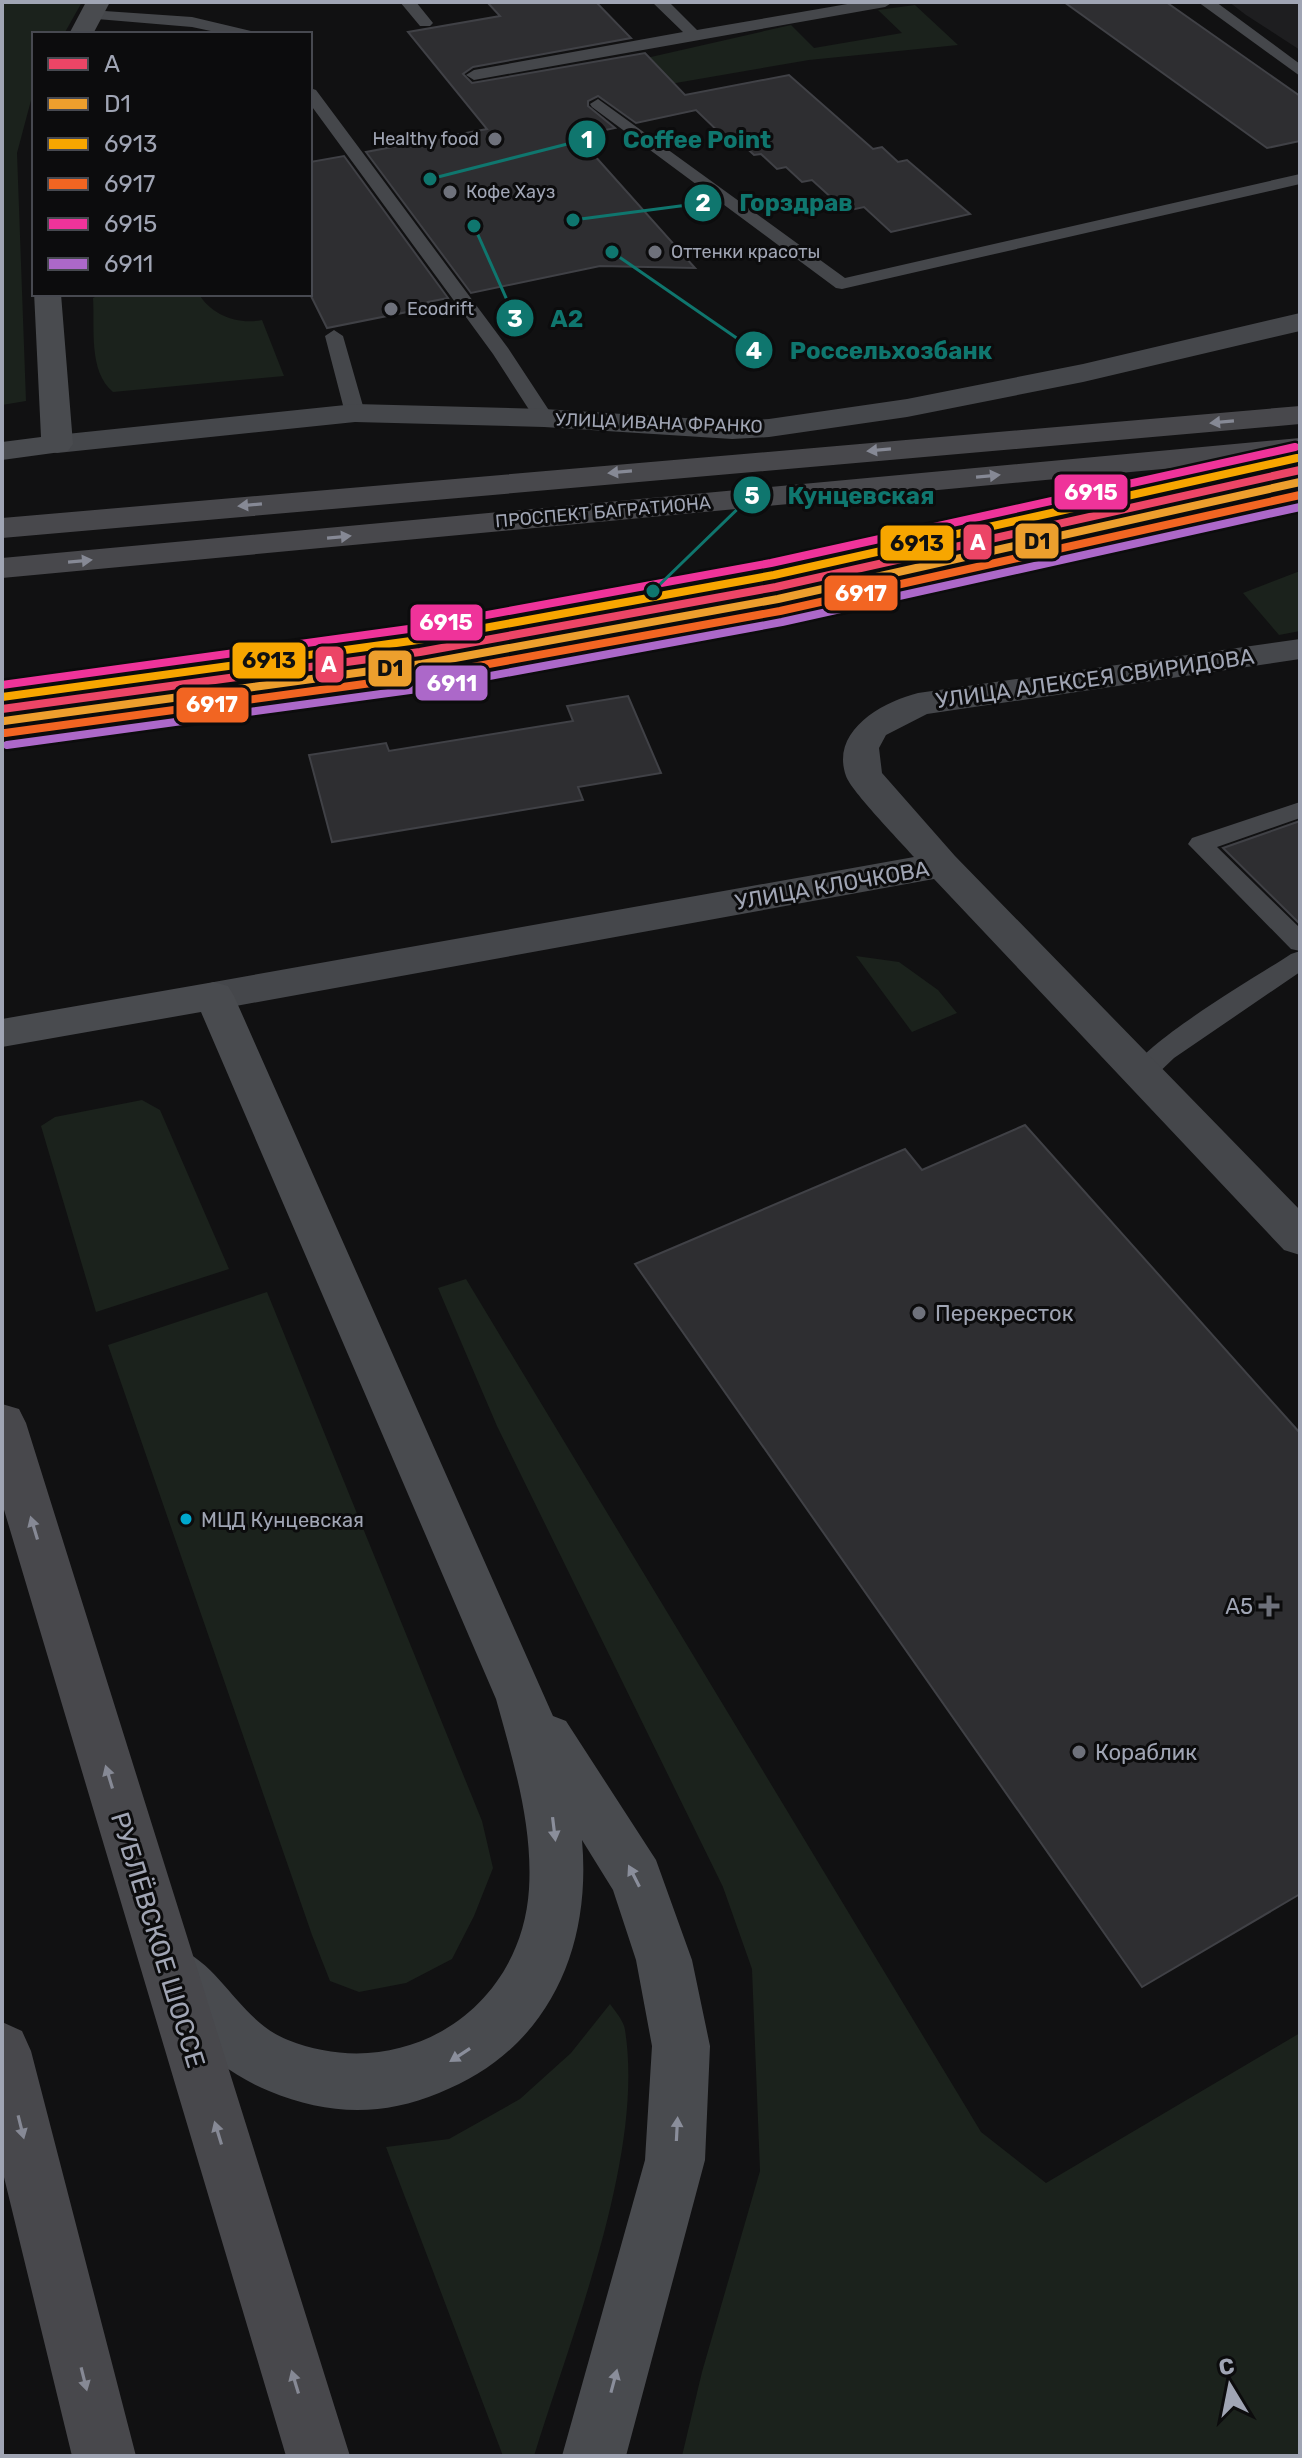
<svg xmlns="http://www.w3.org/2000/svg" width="1302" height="2458" viewBox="0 0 1302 2458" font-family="Rubik,sans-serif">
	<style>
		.built { fill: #1e1e20 }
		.green { fill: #1b221c }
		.building { fill: #2e2e31; stroke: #404146; stroke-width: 2 }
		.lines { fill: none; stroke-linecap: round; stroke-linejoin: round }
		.lane { fill: #45474b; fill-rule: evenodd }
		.street { fill: #45474b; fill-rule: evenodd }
		.secondary { fill: #494b4f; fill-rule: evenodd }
		.primary { fill: #48484c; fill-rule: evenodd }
		.rail-1-casing { stroke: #0c0c0d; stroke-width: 13 }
		.rail-2-casing { stroke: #0c0c0d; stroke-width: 13 }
		.rail-3-casing { stroke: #0c0c0d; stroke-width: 13 }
		.rail-4-casing { stroke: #0c0c0d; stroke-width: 13 }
		.rail-5-casing { stroke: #0c0c0d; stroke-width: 13 }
		.rail-6-casing { stroke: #0c0c0d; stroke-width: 13 }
		.rail-1 { stroke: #ec4566; stroke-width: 8 }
		.rail-2 { stroke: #ed9f2d; stroke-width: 8 }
		.rail-3 { stroke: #f7a600; stroke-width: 8 }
		.rail-4 { stroke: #f26522; stroke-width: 8 }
		.rail-5 { stroke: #ef339a; stroke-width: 8 }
		.rail-6 { stroke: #ac68c9; stroke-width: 8 }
		.oneway { fill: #868995 }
		.oneway2 { fill: #8a8e9b }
		.poi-dot { fill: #6e717b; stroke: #0c0c0d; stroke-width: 3 }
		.bus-dot { fill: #00a9ce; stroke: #0c0c0d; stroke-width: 3 }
		.labels { text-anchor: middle; stroke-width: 6; stroke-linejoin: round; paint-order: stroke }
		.far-poi-label { font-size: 18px; fill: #a0a5b4; stroke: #0c0c0d; text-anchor: start }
		.far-street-label { font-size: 18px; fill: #a0a5b4; stroke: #0c0c0d }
		.bus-label { font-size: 20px; fill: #a0a5b4; stroke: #0c0c0d; text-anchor: start }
		.street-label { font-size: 22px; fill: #a0a5b4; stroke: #0c0c0d }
		.poi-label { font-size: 22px; fill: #a0a5b4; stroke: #0c0c0d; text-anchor: start }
		.near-street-label { font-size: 26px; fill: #a0a5b4; stroke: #0c0c0d }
		.leader { fill: none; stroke: #0f766e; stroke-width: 3 }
		.callout-dot { fill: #0f766e; stroke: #0c0c0d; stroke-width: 3 }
		.mark-label { font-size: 24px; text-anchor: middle; font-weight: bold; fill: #fff }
		.callout-label { font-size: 24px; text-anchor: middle; font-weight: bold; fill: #0f766e; stroke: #0c0c0d; stroke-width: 6; stroke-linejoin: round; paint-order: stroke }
		.line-badge { stroke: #0c0c0d; stroke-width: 3 }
		.badge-label { font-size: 22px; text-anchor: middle; font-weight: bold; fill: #fff }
		.pale-badge-label { font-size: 22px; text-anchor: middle; font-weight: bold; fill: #111 }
	</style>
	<rect width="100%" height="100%" fill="#111112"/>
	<path class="built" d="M1229 2H1300V50L1246 15Z"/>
	<path class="green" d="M2 2H82L64 34H34V89L17 153 26 401 2 405Z
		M915 5 958 45 809 60 537 107 519 87 791 25 814 48 902 33 878 10Z
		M101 294H199C211 315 238 325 262 320L284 376 113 392C88 371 95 328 93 298Z
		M1300 571V631L1279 635 1243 593Z
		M856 956 899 962 938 990 957 1013 912 1032Z
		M142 1100 160 1110 229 1269 96 1312 41 1126 55 1117Z
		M466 1279 981 2132 1046 2183 1300 2033V2456H682L702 2372 760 2171 752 1969 723 1887 497 1426 438 1288Z
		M267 1292 482 1821 493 1868 474 1916 452 1959 406 1983 359 1992 330 1981 312 1935 108 1345Z
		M610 2004C615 2011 624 2021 625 2030 645 2155 571 2335 534 2456H503L386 2147 449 2139 520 2099 571 2053Z"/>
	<path class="building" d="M487 2H596L631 38 473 67 463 74 472 83 645 53 685 95 789 75 873 149 882 147 898 162 907 160 970 214 891 232 864 207 846 211 812 180 802 182 786 167 777 169 761 154 754 155 737 139 728 141 696 110 636 123 598 96 588 101V106L615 128 577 136 695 268 600 266 471 293 366 152 487 129 408 32 500 16Z
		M1064 2H1166L1300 96V141L1267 148Z
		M344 156 448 298 428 302 432 307 327 328 310 294V162Z
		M628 696 661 773 578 787 583 800 332 842 309 755 386 743 389 751 573 721 567 706Z
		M1300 821V924L1223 848Z
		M1025 1125 1300 1433V1894L1142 1987 635 1264 905 1149 922 1170Z"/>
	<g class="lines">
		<path class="lane" d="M400 2H416L433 23 430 26H420Z
			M652 2H669L697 30 859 2H893L885 7 474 80 466 75 474 70 683 32Z
			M1198 2H1216L1300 64V76Z
			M90 10 192 17 251 31 254 34H225L192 27 85 18V12Z
			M310 88 316 90 508 348 554 418 551 422H537L493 354 310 104Z
			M598 99 845 278 1300 174V184L842 289 836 288 592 107 590 104Z
			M334 330 343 336 365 413 362 417H348L345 413 325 336Z
			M1300 802V818L1217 847 1300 928V972L1174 1058 1150 1081 1141 1084 1132 1081 1128 1074C1148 1039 1253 979 1291 954L1300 951 1291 949 1188 844 1192 838Z"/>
		<path class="street" d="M1300 313V331L1083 382 907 417 769 437 732 439 544 427 355 422 57 453 46 451 41 444 46 437 57 435 355 404 544 409 732 421 769 419 907 399 1083 364Z
			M1300 639V659L927 714 886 735 879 748 882 773 955 856 1300 1210V1255L1284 1250 934 879 214 1010 200 1006 194 996 200 986 214 982 914 857C901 842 851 791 846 776 830 731 882 702 918 693Z"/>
		<path class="secondary" d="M86 2H110L93 34H69Z
			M34 292 61 294 73 444 68 451 2 460V442L41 437Z
			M214 982 228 986 234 996 553 1716 566 1721 656 1860 692 1960 710 2046 705 2160 626 2456H562L645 2160 652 2046 636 1960 613 1890 582 1840C592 1952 546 2051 439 2093 381 2117 327 2115 269 2091 218 2070 171 2027 150 1976L158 1956 178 1948C222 1966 241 2022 288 2040 401 2085 521 2012 529 1889 533 1824 513 1761 496 1699L201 1012 2 1047V1019Z"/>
		<path class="primary" d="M1300 406V424L2 538V518Z
			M1300 438V456L2 578V558Z
			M2 1404 19 1409 26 1423 350 2456H286L2 1503Z
			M2 2022 22 2031 31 2051 136 2456H72L2 2169Z"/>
		<defs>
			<path id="rail-1" d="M2 709 420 652 776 587 1300 470"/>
			<path id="rail-2" d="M4 721 422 664 778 599 1300 482"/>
			<path id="rail-3" d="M2 697 418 640 774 575 1297 458"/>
			<path id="rail-4" d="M5 733 423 676 780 611 1300 495"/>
			<path id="rail-5" d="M2 685 416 628 771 563 1295 447"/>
			<path id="rail-6" d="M7 745 425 688 782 622 1300 507"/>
		</defs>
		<use href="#rail-1" class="rail-1-casing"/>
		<use href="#rail-2" class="rail-2-casing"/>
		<use href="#rail-3" class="rail-3-casing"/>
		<use href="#rail-4" class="rail-4-casing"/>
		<use href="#rail-5" class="rail-5-casing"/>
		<use href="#rail-6" class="rail-6-casing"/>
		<use href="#rail-1" class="rail-1"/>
		<use href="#rail-2" class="rail-2"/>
		<use href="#rail-3" class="rail-3"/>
		<use href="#rail-4" class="rail-4"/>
		<use href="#rail-5" class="rail-5"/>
		<use href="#rail-6" class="rail-6"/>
	</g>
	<defs><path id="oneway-solid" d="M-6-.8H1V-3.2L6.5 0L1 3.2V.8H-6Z" transform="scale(2)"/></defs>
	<g class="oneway">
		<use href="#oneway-solid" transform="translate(1222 422) rotate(175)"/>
		<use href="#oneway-solid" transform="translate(879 450) rotate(175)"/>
		<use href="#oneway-solid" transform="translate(620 472) rotate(175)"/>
		<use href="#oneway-solid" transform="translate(988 476) rotate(-5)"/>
		<use href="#oneway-solid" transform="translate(250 505) rotate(175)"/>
		<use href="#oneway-solid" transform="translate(339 537) rotate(-5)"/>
		<use href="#oneway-solid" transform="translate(80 561) rotate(-5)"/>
		<use href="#oneway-solid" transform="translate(34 1528) rotate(-107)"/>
		<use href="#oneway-solid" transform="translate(109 1777) rotate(-107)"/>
		<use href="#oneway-solid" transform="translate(21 2127) rotate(76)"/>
		<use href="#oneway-solid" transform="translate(218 2133) rotate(-107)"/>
		<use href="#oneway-solid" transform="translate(84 2379) rotate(76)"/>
		<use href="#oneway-solid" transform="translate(295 2382) rotate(-107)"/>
	</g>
	<g class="oneway2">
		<use href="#oneway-solid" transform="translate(554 1829) rotate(83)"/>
		<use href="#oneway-solid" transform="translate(634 1876) rotate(-117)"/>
		<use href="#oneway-solid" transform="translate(460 2055) rotate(147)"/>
		<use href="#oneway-solid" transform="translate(677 2129) rotate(-87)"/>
		<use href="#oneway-solid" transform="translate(614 2381) rotate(-75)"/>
	</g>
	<g class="poi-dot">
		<circle cx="495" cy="139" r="8"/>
		<circle cx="450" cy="192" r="8"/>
		<circle cx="655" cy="252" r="8"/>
		<circle cx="391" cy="309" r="8"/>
		<circle cx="919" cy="1313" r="8"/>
		<path d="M1265 1594h8v8h8v8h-8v8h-8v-8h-8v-8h8z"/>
		<circle cx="1079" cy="1752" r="8"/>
	</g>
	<circle class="bus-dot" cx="186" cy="1519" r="7"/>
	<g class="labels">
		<g class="far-poi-label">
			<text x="479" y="145" text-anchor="end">Healthy food</text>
			<text x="466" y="198">Кофе Хауз</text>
			<text x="671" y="258">Оттенки красоты</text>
			<text x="407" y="315">Ecodrift</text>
		</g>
		<g class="far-street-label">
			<text transform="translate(659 423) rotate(2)" y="6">УЛИЦА ИВАНА ФРАНКО</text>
			<text transform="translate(603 512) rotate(-5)" y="6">ПРОСПЕКТ БАГРАТИОНА</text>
		</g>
		<g class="bus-label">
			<text x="201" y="1527">МЦД Кунцевская</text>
		</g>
		<g class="street-label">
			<text transform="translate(1095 678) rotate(-8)" y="8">УЛИЦА АЛЕКСЕЯ СВИРИДОВА</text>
			<text transform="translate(832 885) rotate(-10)" y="8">УЛИЦА КЛОЧКОВА</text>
		</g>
		<g class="poi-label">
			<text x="935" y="1321">Перекресток</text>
			<text x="1253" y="1614" text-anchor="end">А5</text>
			<text x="1095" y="1760">Кораблик</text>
		</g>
		<g class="near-street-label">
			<text transform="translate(158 1940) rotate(73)" y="9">РУБЛЁВСКОЕ ШОССЕ</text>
		</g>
	</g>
	<path class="leader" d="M430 179L587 139M573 220L703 203M474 226L515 318M612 252L754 350M653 591L752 495"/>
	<g class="callout-dot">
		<circle cx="430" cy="179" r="8"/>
		<circle cx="573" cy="220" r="8"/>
		<circle cx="474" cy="226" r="8"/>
		<circle cx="612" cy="252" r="8"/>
		<circle cx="653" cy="591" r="8"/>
		<circle cx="587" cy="139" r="20"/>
		<circle cx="703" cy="203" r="20"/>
		<circle cx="515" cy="318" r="20"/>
		<circle cx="754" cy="350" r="20"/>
		<circle cx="752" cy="495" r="20"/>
	</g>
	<g class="mark-label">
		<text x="587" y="148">1</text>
		<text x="703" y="211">2</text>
		<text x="515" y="327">3</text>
		<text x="754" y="359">4</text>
		<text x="752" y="504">5</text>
	</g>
	<g class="callout-label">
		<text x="697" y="148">Coffee Point</text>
		<text x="796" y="211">Горздрав</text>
		<text x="567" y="327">А2</text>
		<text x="891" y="359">Россельхозбанк</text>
		<text x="861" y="504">Кунцевская</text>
	</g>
	<g class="line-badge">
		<rect x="1053" y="473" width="76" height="38" rx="8" fill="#ef339a"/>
		<rect x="1014" y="522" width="46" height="38" rx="8" fill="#ed9f2d"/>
		<rect x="962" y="523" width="31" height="38" rx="8" fill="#ec4566"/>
		<rect x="879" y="524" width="76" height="38" rx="8" fill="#f7a600"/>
		<rect x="823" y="574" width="76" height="38" rx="8" fill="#f26522"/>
		<rect x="409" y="603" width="75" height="39" rx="8" fill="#ef339a"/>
		<rect x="231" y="641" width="76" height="39" rx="8" fill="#f7a600"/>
		<rect x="314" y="645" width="31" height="39" rx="8" fill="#ec4566"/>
		<rect x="367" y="649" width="46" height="39" rx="8" fill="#ed9f2d"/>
		<rect x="414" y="664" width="75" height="38" rx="8" fill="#ac68c9"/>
		<rect x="175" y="686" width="75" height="38" rx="8" fill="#f26522"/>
	</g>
	<g class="badge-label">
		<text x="1091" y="500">6915</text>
		<text x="978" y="550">A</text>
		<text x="861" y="601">6917</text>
		<text x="446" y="630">6915</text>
		<text x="329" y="672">A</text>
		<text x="452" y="691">6911</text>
		<text x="212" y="712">6917</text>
	</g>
	<g class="pale-badge-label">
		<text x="1037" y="549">D1</text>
		<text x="917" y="551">6913</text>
		<text x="269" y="668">6913</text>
		<text x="390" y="676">D1</text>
	</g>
	<rect width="1302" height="2458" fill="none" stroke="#a0a5b4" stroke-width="8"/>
	<rect x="32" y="32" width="280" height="264" fill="#0c0c0d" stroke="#474950" stroke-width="2"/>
	<rect x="48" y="58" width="40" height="12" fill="#ec4566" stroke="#474950" stroke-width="2"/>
	<text x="104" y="72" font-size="24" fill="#a0a5b4">A</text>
	<rect x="48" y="98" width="40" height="12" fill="#ed9f2d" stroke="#474950" stroke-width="2"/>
	<text x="104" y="112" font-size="24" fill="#a0a5b4">D1</text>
	<rect x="48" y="138" width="40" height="12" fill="#f7a600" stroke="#474950" stroke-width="2"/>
	<text x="104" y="152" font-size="24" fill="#a0a5b4">6913</text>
	<rect x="48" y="178" width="40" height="12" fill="#f26522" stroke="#474950" stroke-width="2"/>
	<text x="104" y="192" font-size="24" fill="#a0a5b4">6917</text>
	<rect x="48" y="218" width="40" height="12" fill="#ef339a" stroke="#474950" stroke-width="2"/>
	<text x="104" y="232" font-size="24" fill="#a0a5b4">6915</text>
	<rect x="48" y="258" width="40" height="12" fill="#ac68c9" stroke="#474950" stroke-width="2"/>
	<text x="104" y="272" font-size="24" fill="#a0a5b4">6911</text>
	<g transform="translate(1230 2386) rotate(350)" stroke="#0c0c0d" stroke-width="6" paint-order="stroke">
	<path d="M0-6L14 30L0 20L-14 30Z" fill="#a0a5b4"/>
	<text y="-12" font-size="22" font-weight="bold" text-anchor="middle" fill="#a0a5b4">С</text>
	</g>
</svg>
